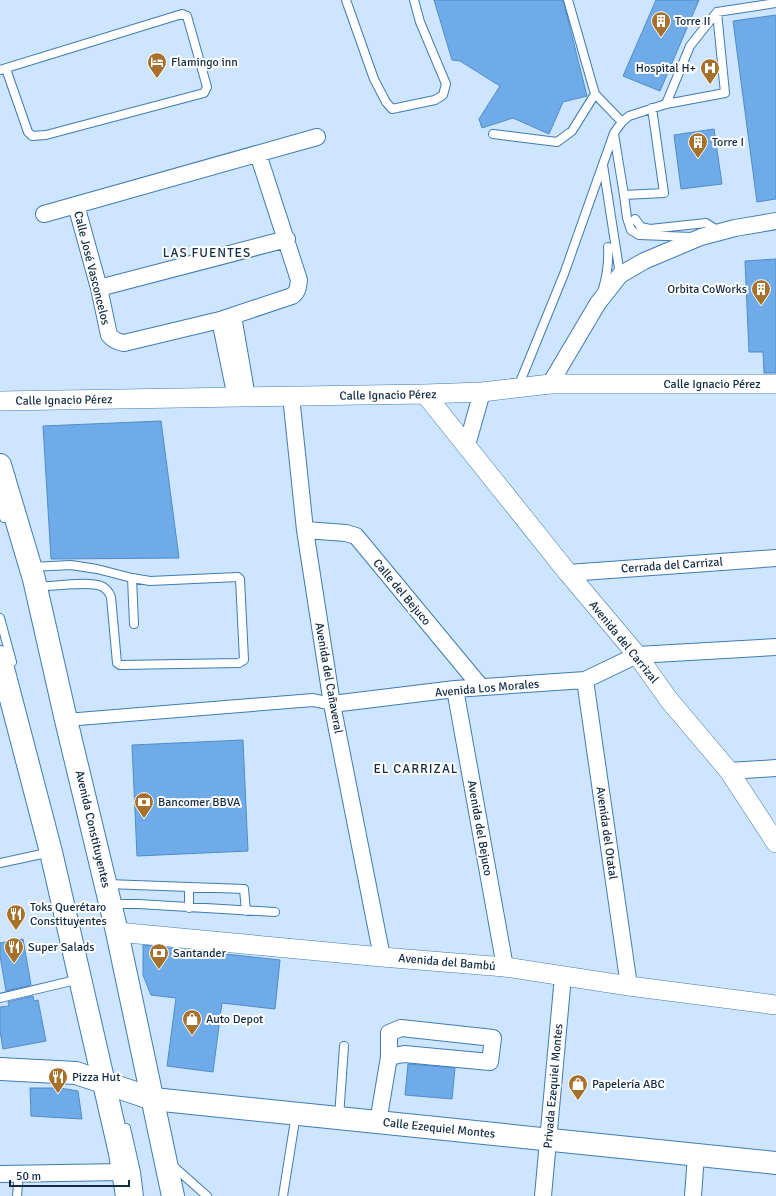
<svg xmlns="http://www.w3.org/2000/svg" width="776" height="1196" viewBox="0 0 776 1196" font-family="Signika,sans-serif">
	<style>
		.building { fill: #6fabe8; stroke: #518cc7 }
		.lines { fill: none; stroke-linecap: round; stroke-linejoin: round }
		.service-casing { stroke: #407bb4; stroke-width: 10 }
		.pedestrian-casing { stroke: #407bb4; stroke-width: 14 }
		.minor-casing { stroke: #407bb4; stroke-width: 18 }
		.tertiary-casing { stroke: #407bb4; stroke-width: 20 }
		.secondary-casing { stroke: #407bb4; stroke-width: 24 }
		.primary-casing { stroke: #407bb4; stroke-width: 24 }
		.service { stroke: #fff; stroke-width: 8 }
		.pedestrian { stroke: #fff; stroke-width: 12 }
		.minor { stroke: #fff; stroke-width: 16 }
		.tertiary { stroke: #fff; stroke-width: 19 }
		.secondary { stroke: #fff; stroke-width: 22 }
		.primary { stroke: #fff; stroke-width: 22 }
		.labels { text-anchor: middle; stroke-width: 4; stroke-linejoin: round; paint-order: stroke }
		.poi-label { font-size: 12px; fill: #132c44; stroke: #fff; text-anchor: start }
		.street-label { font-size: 12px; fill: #132c44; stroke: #fff }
		.neighbourhood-label { font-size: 13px; letter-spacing: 1px; fill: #132c44; stroke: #fff }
	</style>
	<rect width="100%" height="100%" fill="#cde5fe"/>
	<path class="building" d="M434 0H563L587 96 563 102 549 134 513 118 482 128 479 119 500 86 460 61 452 60Z
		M656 0H699L660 91 623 76Z
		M776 15V199L757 202 733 21Z
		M714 129 722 184 681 189 674 135Z
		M776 259V373H764L763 352H749L745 261Z
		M161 421 179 558 51 559 43 426Z
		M243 740 248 851 137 856 132 745Z
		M23 939 31 985 6 991 0 956V943Z
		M143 945 280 960 275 1009 222 1003 213 1072 167 1066 176 998 151 995 143 975Z
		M33 996 34 1001 38 1000 46 1041 3 1049 0 1031V1007L9 1006 8 1002Z
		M408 1064 455 1068 452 1099 405 1095Z
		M30 1088H60L78 1091 82 1119 31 1116Z"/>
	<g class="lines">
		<defs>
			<path id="service" d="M346 0 374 79 386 102 392 109 435 100 443 95 446 84 420 22 414 0
				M568 0 595 94 622 122
				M0 70 182 14 187 16 207 87 204 93 46 135 32 136 28 132 6 69
				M666 104 690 46 717 12 776 3
				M493 134 557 142 572 131 595 94
				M614 134 624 195 664 193 652 108
				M603 165 620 275
				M624 195 627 218 631 230 639 235 692 237
				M635 219 641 227 650 229 706 223 720 232
				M603 289C607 275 609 262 608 247
				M518 387 564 274 614 133 622 122 629 116 666 104 725 93 717 12
				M0 504 4 518
				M31 567 71 565 97 569 132 578 150 581 238 577 240 579 244 660 239 663 120 665 117 663 111 597C109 592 106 588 101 586 90 581 51 586 37 587
				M132 578 134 624
				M0 618 12 662
				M0 863 51 852
				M107 884 244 889 246 911
				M189 887V908
				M112 904H138L275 912
				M0 998 80 979
				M339 1117 344 1046
				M126 1128 136 1172 139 1196
				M172 1165 207 1196
				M17 1196 19 1173
				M283 1196 296 1114"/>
			<path id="pedestrian" d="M66 720 313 700 332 704"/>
			<path id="minor" d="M76 205 99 288 109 335C113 340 117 342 124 343L220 320 292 296C298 292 298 287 299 280L258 154
				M44 214 317 137
				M99 288 287 239
				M233 316 247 397
				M220 320 236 398
				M550 384 598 303 620 275 644 261 701 237 735 228 776 221
				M291 396 305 530 332 704 382 957
				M467 445 482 392
				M305 530 346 533 356 536 481 687
				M568 573 776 558
				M585 680 629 986
				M455 689 505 967
				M332 704 455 689 585 680 637 655 776 647
				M729 771 776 768
				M378 1122 389 1057V1033L401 1028 493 1038 490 1062 404 1054 389 1057
				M0 1174 123 1172
				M543 1196 563 976
				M693 1196 696 1155"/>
			<path id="tertiary" d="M425 394 568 573 637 655 669 700 729 771 776 843
				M0 401 425 394 482 392 550 384H776
				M117 932 382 957 505 967 629 986 776 1005"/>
			<path id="secondary" d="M0 1069 76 1073 153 1099 776 1163"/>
			<path id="primary" d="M0 465 34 579 66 720 117 932 173 1196
				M0 657 51 852 120 1153 127 1196"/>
		</defs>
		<use href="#service" class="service-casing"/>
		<use href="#pedestrian" class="pedestrian-casing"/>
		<use href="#minor" class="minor-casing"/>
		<use href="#tertiary" class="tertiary-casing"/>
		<use href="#secondary" class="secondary-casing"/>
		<use href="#primary" class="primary-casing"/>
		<use href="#service" class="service"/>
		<use href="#pedestrian" class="pedestrian"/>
		<use href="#minor" class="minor"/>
		<use href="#tertiary" class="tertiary"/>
		<use href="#secondary" class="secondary"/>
		<use href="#primary" class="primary"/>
	</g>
	<defs>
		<symbol id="building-pin" viewBox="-11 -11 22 30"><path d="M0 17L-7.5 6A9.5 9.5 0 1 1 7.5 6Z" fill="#a7712b" stroke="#fff"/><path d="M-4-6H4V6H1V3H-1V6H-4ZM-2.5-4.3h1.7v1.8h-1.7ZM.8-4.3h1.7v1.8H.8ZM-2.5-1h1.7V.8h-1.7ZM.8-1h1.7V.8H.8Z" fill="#fff"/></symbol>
		<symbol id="hotel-pin" viewBox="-11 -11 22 30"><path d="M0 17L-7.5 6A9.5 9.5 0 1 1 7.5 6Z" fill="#a7712b" stroke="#fff"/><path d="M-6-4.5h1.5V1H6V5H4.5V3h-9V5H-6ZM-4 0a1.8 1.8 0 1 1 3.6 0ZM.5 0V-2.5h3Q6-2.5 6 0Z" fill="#fff"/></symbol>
		<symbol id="hospital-pin" viewBox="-11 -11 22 30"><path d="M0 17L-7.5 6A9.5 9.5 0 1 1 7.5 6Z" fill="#a7712b" stroke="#fff"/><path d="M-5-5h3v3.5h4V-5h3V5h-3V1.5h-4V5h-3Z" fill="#fff"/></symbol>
		<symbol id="bank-pin" viewBox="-11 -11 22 30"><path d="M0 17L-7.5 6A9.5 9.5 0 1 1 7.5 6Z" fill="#a7712b" stroke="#fff"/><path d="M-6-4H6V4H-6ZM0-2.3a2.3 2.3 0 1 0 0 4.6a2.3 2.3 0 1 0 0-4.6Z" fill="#fff"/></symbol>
		<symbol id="restaurant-pin" viewBox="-11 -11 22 30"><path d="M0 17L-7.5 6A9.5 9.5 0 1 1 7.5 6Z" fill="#a7712b" stroke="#fff"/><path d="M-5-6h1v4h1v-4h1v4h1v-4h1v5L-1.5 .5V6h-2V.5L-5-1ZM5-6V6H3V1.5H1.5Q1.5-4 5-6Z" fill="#fff"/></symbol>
		<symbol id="shop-pin" viewBox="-11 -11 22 30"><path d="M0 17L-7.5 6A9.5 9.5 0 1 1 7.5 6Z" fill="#a7712b" stroke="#fff"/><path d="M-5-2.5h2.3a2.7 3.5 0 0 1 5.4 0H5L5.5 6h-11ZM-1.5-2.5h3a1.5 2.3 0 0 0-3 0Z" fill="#fff"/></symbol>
	</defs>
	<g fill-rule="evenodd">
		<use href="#building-pin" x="650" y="10" width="22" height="30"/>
		<use href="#hotel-pin" x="146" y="51" width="22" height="30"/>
		<use href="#hospital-pin" x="699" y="57" width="22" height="30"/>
		<use href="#building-pin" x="687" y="131" width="22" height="30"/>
		<use href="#building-pin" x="750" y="278" width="22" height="30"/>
		<use href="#bank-pin" x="133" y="791" width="22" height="30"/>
		<use href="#restaurant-pin" x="5" y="903" width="22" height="30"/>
		<use href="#restaurant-pin" x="3" y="936" width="22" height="30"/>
		<use href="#bank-pin" x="148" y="942" width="22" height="30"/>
		<use href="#shop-pin" x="181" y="1008" width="22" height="30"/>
		<use href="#restaurant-pin" x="47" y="1066" width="22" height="30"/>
		<use href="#shop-pin" x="567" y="1073" width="22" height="30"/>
	</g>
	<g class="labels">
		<g class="poi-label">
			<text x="675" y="25">Torre II</text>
			<text x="171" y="66">Flamingo inn</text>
			<text x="696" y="72" text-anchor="end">Hospital H+</text>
			<text x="712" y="146">Torre I</text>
			<text x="747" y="293" text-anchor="end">Orbita CoWorks</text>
			<text x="158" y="806">Bancomer BBVA</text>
			<text x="30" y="911">Toks Querétaro<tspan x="30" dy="14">Constituyentes</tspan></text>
			<text x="28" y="951">Super Salads</text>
			<text x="173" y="957">Santander</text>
			<text x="206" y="1023">Auto Depot</text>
			<text x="72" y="1081">Pizza Hut</text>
			<text x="592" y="1088">Papelería ABC</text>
		</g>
		<g class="street-label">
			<text transform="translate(92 268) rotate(76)" y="4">Calle José Vasconcelos</text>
			<text x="712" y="388">Calle Ignacio Pérez</text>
			<text transform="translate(388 395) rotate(-1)" y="4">Calle Ignacio Pérez</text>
			<text transform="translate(64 400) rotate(-1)" y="4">Calle Ignacio Pérez</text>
			<text transform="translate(672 565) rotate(-4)" y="4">Cerrada del Carrizal</text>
			<text transform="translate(402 592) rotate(50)" y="4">Calle del Bejuco</text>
			<text transform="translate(624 642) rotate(51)" y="4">Avenida del Carrizal</text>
			<text transform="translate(329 678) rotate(80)" y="4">Avenida del Cañaveral</text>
			<text transform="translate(487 688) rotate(-5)" y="4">Avenida Los Morales</text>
			<text transform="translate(480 828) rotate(80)" y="4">Avenida del Bejuco</text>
			<text transform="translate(93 829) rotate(77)" y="4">Avenida Constituyentes</text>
			<text transform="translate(607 833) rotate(82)" y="4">Avenida del Otatal</text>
			<text transform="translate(447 962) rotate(5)" y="4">Avenida del Bambú</text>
			<text transform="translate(553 1086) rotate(-85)" y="4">Privada Ezequiel Montes</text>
			<text transform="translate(439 1128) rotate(6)" y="4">Calle Ezequiel Montes</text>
		</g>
		<g class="neighbourhood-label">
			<text x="207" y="257">LAS FUENTES</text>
			<text x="416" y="773">EL CARRIZAL</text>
		</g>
	</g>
	<path d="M10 1180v6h119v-6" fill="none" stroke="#132c44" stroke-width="2"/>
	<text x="16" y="1180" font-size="12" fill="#132c44" stroke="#ffffff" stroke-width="3" paint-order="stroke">50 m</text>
</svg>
